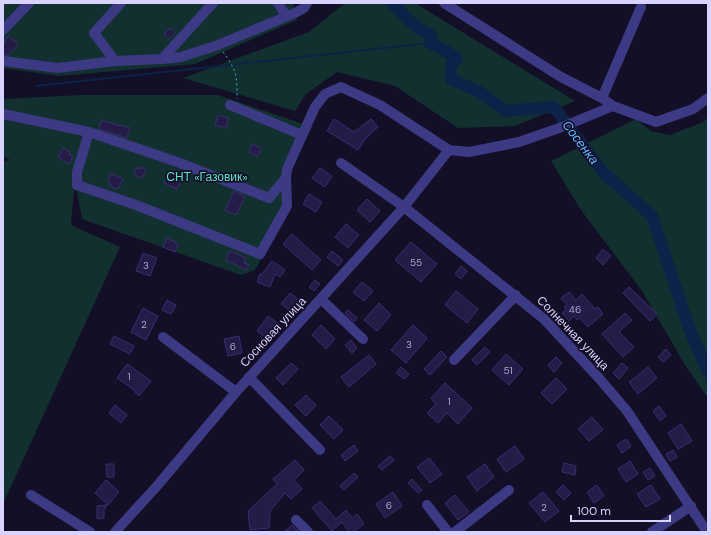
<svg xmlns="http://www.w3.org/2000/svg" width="711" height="535" viewBox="0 0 711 535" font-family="'DM Sans',sans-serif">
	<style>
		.green { fill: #12302f }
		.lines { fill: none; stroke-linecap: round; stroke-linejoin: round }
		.stream { stroke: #0c2248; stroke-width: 2 }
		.river { stroke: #0c2248; stroke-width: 12 }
		.building { fill: #241b47; stroke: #3b2d73 }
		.path { stroke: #2fb8b0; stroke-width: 1; stroke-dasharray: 2 3; stroke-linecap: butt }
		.minor { stroke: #3d3a85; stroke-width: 10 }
		.labels { text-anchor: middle; stroke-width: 3.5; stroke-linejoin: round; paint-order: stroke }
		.number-label { font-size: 10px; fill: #aca6d1 }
		.park-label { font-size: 12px; fill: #5fe0c0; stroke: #130f26 }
		.street-label { font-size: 12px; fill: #d9d4ff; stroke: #130f26 }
		.water-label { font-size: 13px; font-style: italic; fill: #62b6ff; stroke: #130f26 }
	</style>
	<rect width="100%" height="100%" fill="#130f26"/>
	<path class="green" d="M3 3H293L297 20 195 64 59 76 3 68Z
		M345 3H415L575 101 515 126 458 128 395 86 337 72 306 94 295 111 183 78 309 32Z
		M81 95H218L312 127 290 171 289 208 255 270 241 275 82 219 77 191 74 190 71 225 120 247 3 504V165L5 161 10 160 3 156V99Z
		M708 117V398L685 365 642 291 581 210 551 161 636 119 651 131 670 135 703 122Z"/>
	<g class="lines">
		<path class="stream" d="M36 86 430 43"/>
		<path class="river" d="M392 3 414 25 431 36 430 43 444 50 457 59 451 66V79L479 92 506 111 554 107 603 172 652 216 689 328 708 372"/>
	</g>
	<path class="building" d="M170 28 175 33 169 39 164 34Z
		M9 36 18 45 8 55H3V44L6 42 5 40Z
		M218 115 228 118 226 128 215 125Z
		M334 119 354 132 371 119 378 127 365 139 358 150 327 131Z
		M102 120 120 126V125L130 128 127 138 99 129Z
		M252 144 261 148 258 156 249 152Z
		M63 148 70 152 69 154 73 156 69 164 58 157Z
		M140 167 146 170 142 178 136 176V174L134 173 136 168 139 169Z
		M320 168 332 176 325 187 312 178Z
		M168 173 182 179 177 189 164 183Z
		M111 174 123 179 119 187H118L117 189 110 186 111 184 108 182Z
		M234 191 245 196 236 215 225 210Z
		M309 194 322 202 316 212 303 204Z
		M367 199 380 211 370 222 357 210Z
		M346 224 359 235 348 248 335 237Z
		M292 234 321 260 312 270 283 244Z
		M167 238 178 244 175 252 163 247Z
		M411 242 437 264 421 282 395 260Z
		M603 249 611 256 603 265 596 258Z
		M230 251 246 258 244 263 249 265 246 270 226 260Z
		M332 251 343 260 338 266 327 257Z
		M143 253 157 258 150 276 136 271Z
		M272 261 285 270 280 277 275 274 270 287 257 282 260 274H262Z
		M461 266 467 271 461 279 455 274Z
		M315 280 320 284 314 291 309 287Z
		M362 282 373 291 364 301 353 292Z
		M629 287 657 314 650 321 623 293Z
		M456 291 478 309 467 323 445 305Z
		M569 292 576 300 582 294 595 309 598 307 603 314 588 327 580 318 577 320 574 316 569 321 562 313 566 310 564 307 567 305 561 298Z
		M290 293 302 303 293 313 281 304Z
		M167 300 176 305 171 314 162 310Z
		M379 303 391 315 377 331 364 320Z
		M143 308 158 316 146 340 131 332Z
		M348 310 357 318 354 322 345 313Z
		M625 313 632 320 619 332 634 347 623 357 602 334Z
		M268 316 280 325 269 340 257 331Z
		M321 325 335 339 326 349 312 335Z
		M413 325 427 338 406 363 391 350Z
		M114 336 134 346 130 354 110 344Z
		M239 336 242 353 228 356 224 339Z
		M351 340 357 348 352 353 345 345Z
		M485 347 490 352 477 365 472 360Z
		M666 349 671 355 663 362 658 357Z
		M441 351 447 357 430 375 424 369Z
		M506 354 523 369 509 385 492 370Z
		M369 355 376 364 349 387 341 377Z
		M556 357 562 363 554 372 548 365Z
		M291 363 298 369 283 385 276 378Z
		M622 363 628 368 619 379 613 373Z
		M127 364 151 381 139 396 133 390V389L117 378Z
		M401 367 409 374 405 379 396 373Z
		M648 367 657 378 638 394 629 382Z
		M556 378 567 389 552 404 541 393Z
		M445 383 472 408 458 424 447 413 438 423 427 413 436 404 431 398Z
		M306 395 316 405 306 416 295 405Z
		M115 405 127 415 121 423 109 413Z
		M659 406 666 416 660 421 653 411Z
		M329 416 343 430 334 439 320 425Z
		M592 417 603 430 589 441 578 429Z
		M681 424 692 441 678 449 668 433Z
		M626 439 631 446 622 453 617 445Z
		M354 445 358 451 345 461 341 455Z
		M515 446 524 459 506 472 497 459Z
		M673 450 677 457 670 461 666 454Z
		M390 456 394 460 382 470 378 466Z
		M429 458 442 474 430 483 417 467Z
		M295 460 304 470 294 480 302 489 291 499 285 493 270 511 269 528 250 530 248 511 277 484 273 479Z
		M630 461 638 474 626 482 618 469Z
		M564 463 576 466 575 475 562 472Z
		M106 464H114V477H107Z
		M485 464 494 477 477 491 467 477Z
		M650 468 655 476 648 480 643 472Z
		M354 473 358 477 344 490 340 486Z
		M412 479 422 490 418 493 408 483Z
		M106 480 119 492 108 505 95 493Z
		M563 485 571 493 564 500 556 492Z
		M597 485 604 496 594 503 587 492Z
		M651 485 660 499 646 507 637 494Z
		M393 492 402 506 385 518 376 504Z
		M543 492 559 511 545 522 529 503Z
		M455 495 469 512 458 520 445 503Z
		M320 501 336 519 346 510 352 518 357 514 364 524 354 532H349L342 522 332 531 312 508Z
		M107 505 104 510V518L97 519V506Z
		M292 525 299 532H284Z"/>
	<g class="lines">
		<path class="path" d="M223 52C237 70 237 77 237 99"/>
		<path class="minor" d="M278 3 286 16
			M444 3 561 77 602 98 613 106
			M3 30 29 3
			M162 59 213 3
			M3 61 58 68 115 61 162 59 181 57 218 45 295 13 304 8 307 3
			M115 61 94 33 121 3
			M602 98 641 7
			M230 105 302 135
			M3 114 89 132 180 163 269 198 286 178 287 169 315 107 325 94 341 87 380 105 449 150 469 152 519 142 562 127 613 106 656 122 693 109 708 98
			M89 132 77 172V185L136 205 260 254 287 206 286 178
			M341 163 404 207 544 319 598 377 627 411 707 532
			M321 299 363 339
			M163 337 236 392
			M454 360 516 295
			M249 377 320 450
			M31 495 90 532
			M427 505 448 532
			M296 520 308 532
			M115 532 157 486 236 392 404 207 449 150
			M455 532 509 490
			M652 532 691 506"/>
	</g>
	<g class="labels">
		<g class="number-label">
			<text x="416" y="266">55</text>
			<text x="146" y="269">3</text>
			<text x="575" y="313">46</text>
			<text x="144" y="328">2</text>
			<text x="409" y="348">3</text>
			<text x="233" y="350">6</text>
			<text x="508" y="374">51</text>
			<text x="129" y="380">1</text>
			<text x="449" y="405">1</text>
			<text x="389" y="509">6</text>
			<text x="544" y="511">2</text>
		</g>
		<g class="park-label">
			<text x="207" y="181">СНТ «Газовик»</text>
		</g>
		<g class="street-label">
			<text transform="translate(273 332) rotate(-47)" y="4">Сосновая улица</text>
			<text transform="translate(573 333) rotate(46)" y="4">Солнечная улица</text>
		</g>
		<g class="water-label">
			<text transform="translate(581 142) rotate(53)" y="5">Сосенка</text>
		</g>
	</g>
	<rect width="711" height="535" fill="none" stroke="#d9d4ff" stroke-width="8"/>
	<path d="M571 515v6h99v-6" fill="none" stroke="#d9d4ff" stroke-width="2"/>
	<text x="577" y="515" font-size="12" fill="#d9d4ff" stroke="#130f26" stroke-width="3" paint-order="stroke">100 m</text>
</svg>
